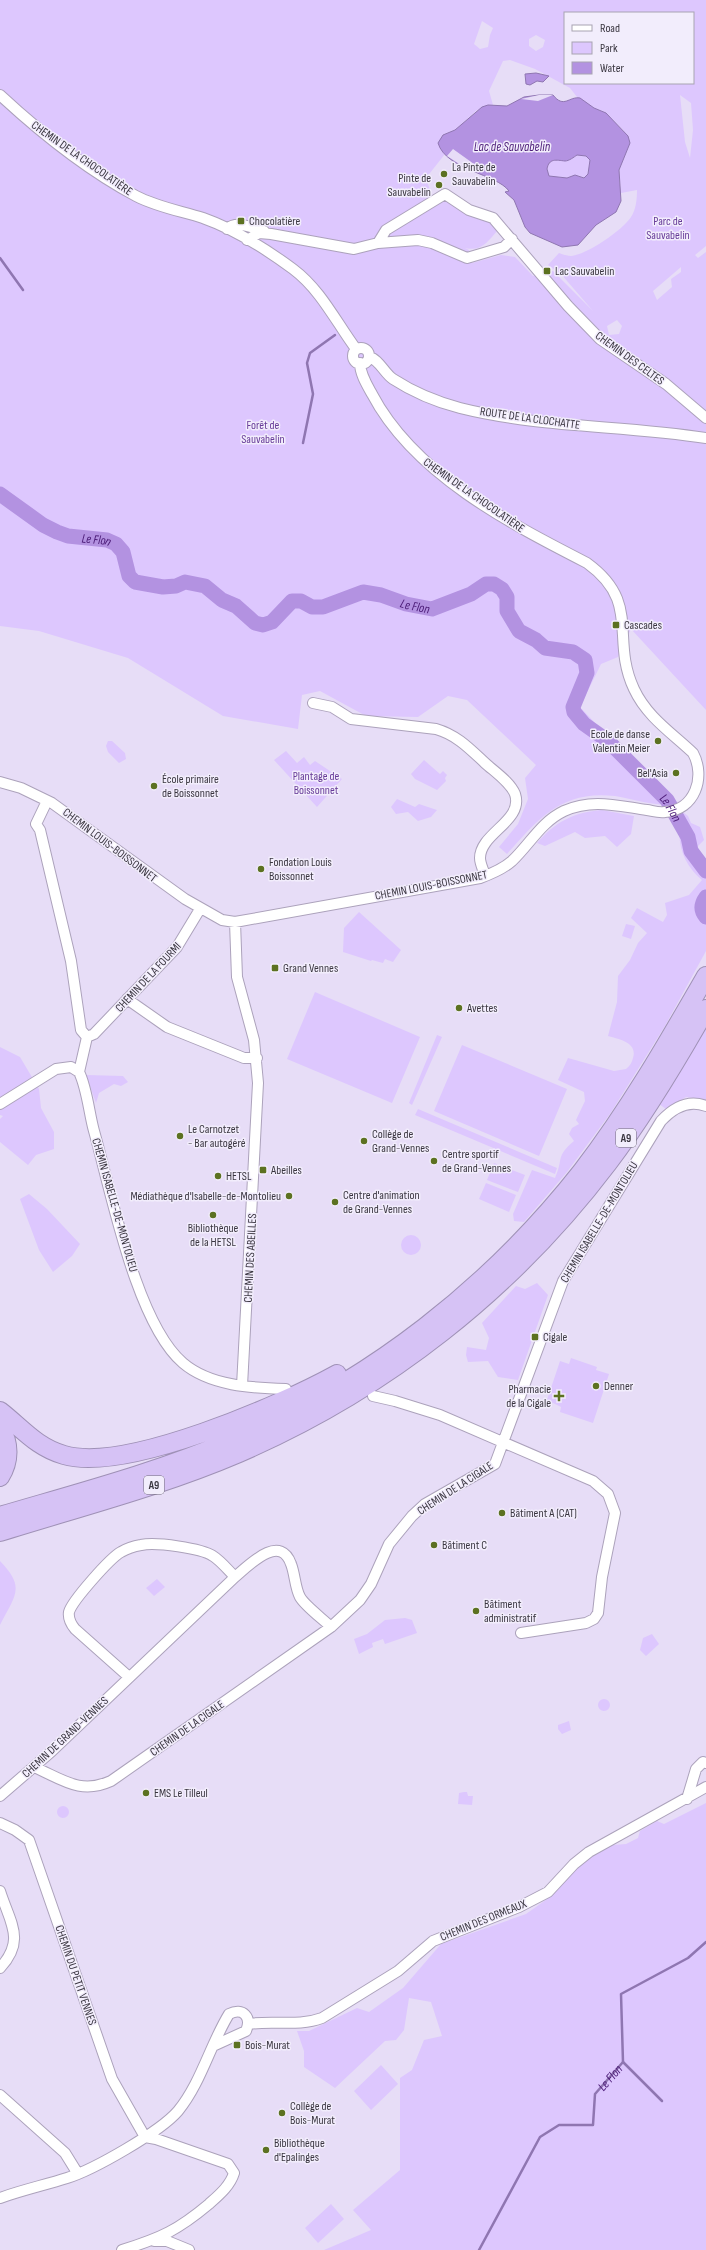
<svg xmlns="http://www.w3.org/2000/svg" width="706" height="2250" viewBox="0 0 706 2250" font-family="'Sofia Sans Condensed',sans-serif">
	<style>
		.green { fill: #ddc7fe; fill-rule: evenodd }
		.water { fill: #b392e1; stroke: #8f76b1; fill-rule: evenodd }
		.pier { fill: #e7ddf7 }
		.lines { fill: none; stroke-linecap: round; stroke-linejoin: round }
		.stream { stroke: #8f76b1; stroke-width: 2.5 }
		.river { stroke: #b392e1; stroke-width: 15 }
		.minor-casing { stroke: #aca2bb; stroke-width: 12 }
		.motorway-casing { stroke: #9f91b6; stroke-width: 20 }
		.minor { stroke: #fff; stroke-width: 10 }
		.motorway { stroke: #d6c2f5; stroke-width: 18 }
		.poi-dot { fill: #5c7121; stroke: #f2edfc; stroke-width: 1.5 }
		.labels { text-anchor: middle; stroke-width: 3; stroke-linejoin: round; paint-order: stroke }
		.shield { fill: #f2edfc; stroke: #716d78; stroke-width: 1 }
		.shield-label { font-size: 11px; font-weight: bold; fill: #3a3640 }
		.street-label { font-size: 12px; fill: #3a3640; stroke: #f2edfc }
		.poi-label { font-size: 12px; fill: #3a3640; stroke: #f2edfc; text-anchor: start }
		.park-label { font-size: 12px; fill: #673b98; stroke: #f2edfc }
		.water-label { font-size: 13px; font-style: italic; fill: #4c1c78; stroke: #f2edfc }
	</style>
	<rect width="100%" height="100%" fill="#e7ddf7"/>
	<path class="green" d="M0 0H706V246L695 255 698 258 706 252V710L631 629 618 657 601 664 580 707 647 778 666 793 671 801 670 805C651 805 633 799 615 796 562 790 539 818 507 854L499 847 518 824 528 799 525 778 536 765 467 700 448 696 418 717 366 716 320 691 302 695 298 729 223 716 128 658 39 631 0 626ZM565 13H693V83H565ZM482 21 493 28 490 35 488 47 480 49 474 44ZM536 35 545 40 543 47 536 51 529 46V39ZM510 60 535 69 570 88 577 97 594 108 606 113 623 130 630 143 619 170 621 193 637 190C637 199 636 210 631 217 623 230 586 255 571 256 567 256 562 254 559 253L548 265 561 274 593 311 553 271 533 276 515 257 501 255 472 263 469 250 465 248C482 252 488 241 498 230L489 219 447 199 434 202 426 178 445 154 442 150 443 135 455 130 477 110 493 105 489 91 503 61ZM680 95 691 103 693 130 690 158 685 142ZM681 267V272L671 279 672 287 657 300 653 291ZM617 320 622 326 619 334 609 335 607 326Z
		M577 155 586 156 590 160 588 174 584 178 575 175 567 178 549 176 547 169C550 156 559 162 568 160 571 159 575 157 577 155Z
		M108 741H112L125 753 126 759 119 763 108 752 106 746Z
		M286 751 297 763 304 757 310 765 315 761 342 779 317 807 274 760Z
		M424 760 440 774 443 771 447 775 445 778 446 781 437 790 415 779 411 774Z
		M397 799 415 807 419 804 437 810 431 817 418 821 408 812 396 814 391 807Z
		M602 810 634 816 631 834 617 847 605 836 585 838 575 832 545 846 537 843C555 822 574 812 602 810Z
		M684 813 688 816 691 823 700 827 704 840 698 846 699 855 706 864V951L665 1026 610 1114 567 1172 524 1222 514 1221 513 1214 532 1170 555 1178C564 1158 555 1157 574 1141L569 1134 572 1128 579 1124 576 1120 585 1101 584 1092 558 1080 568 1058 614 1071 626 1069C630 1066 632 1062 633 1058 638 1042 618 1039 608 1036L617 1002 618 976 630 960 638 943 647 933 631 918 637 908 663 922 667 915 665 903 689 895 702 880C686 867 677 847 680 826L682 825 679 816Z
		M359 912 401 950 393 962 385 959 383 963 372 960 371 961 343 952 344 928Z
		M626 924 635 926 631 939 622 936Z
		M315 992 420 1037 392 1103 287 1059Z
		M706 1026V1100L686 1097 666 1109 659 1104Z
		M437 1035 442 1037 412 1105 409 1103Z
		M462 1045 567 1089 539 1156 434 1111Z
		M0 1047 20 1057 39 1089 41 1108 54 1132V1149L36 1155 28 1165 0 1142V1119L3 1116 0 1115Z
		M86 1075 123 1076 128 1082 121 1086 114 1084 99 1093 96 1103Z
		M418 1109 557 1168 555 1174 415 1115Z
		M494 1163 525 1175 518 1192 487 1180Z
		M486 1183 516 1195 509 1212 479 1199Z
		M29 1194 47 1209 80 1244 72 1256 53 1272 39 1250 20 1199Z
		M401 1245a10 10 0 1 1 20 0a10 10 0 1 1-20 0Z
		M537 1283 548 1295 518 1380 498 1377 488 1361 468 1362 466 1355 467 1347 486 1350 489 1338 482 1323 516 1286 525 1289Z
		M571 1358 597 1367 596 1370 609 1374 593 1423 560 1412 561 1407 547 1400 560 1361 569 1364Z
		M0 1561C26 1588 15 1595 0 1625Z
		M157 1579 165 1587 154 1596 146 1588Z
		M405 1618 412 1620 417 1633 385 1644 383 1639 372 1643 373 1647 359 1654 354 1639 367 1634 385 1620Z
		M652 1634 659 1644 646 1656 640 1650 643 1638Z
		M598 1705a6 6 0 1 1 12 0a6 6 0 1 1-12 0Z
		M569 1721 571 1730 562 1734 558 1729V1725Z
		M464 1792H467L468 1796H473L472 1805 458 1804 459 1793Z
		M706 1803V2250H324L371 2230 353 2210 400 2170V2078L412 2070 424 2040 442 2036 431 2002 409 1998 404 2030 396 2040 385 2041 335 2088 304 2067V2051L297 2031H309L357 2008 369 2012 403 1988 441 1944 526 1914 550 1897 586 1860 613 1845 626 1844 638 1838 640 1831 657 1821 664 1824Z
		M57 1812a6 6 0 1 1 12 0a6 6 0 1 1-12 0Z
		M381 2065 398 2084 371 2110 354 2091Z
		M331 2204 344 2219 318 2243 305 2228Z"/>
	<path class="water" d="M536 73 549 76 543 82 537 81 530 85 526 84 525 74Z
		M539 95H553C564 109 569 96 580 98L594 108 606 113 628 136 630 143 619 170 621 201 616 212 596 225 578 245 562 247 530 233 525 227 514 200 505 192 509 191C497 174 446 170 438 143L443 135 455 130 482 107 488 105 507 106 524 97ZM577 155 586 156 590 160 588 174 584 178 575 175 567 178 549 176 547 169C549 158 556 160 565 161 569 161 574 157 577 155Z"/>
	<path class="pier" d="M539 95H553L538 101 521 99Z
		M453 149 474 164 470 171 447 156Z"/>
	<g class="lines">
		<g class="stream">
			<path d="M0 258 23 290"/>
			<path d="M303 443 313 394 307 363 310 353 335 335"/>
			<path d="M623 2062 662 2101"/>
			<path id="s1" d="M479 2250 540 2137 559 2125H593L595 2094 623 2062 621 1994 688 1958 706 1942"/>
		</g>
		<g class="river">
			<path id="s2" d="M0 494 43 525 57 532 68 536 107 540 116 544 123 552 129 576 135 582 163 587 176 586 185 582 205 586 222 600 236 606 255 623 263 625 272 622 292 601H301L312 607H323L363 592 381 595 406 604 432 609 471 594 486 584H494L502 589 507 597V611L519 631 536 640 545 648 573 652 585 660 587 673 573 707 574 712 584 724 608 741 667 800 688 837 691 851 706 871"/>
			<path d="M706 897C701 904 700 910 706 917"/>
		</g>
		<defs>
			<path id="minor" d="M0 95C41 133 87 170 136 196 157 207 181 211 203 218 234 229 266 249 293 269 321 290 336 322 356 349
				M227 229C237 220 252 228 264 231
				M247 240 259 233 271 234 354 249 378 243 418 240 432 243 467 258 504 247 512 239
				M378 243 386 230 445 194 469 210 493 218 568 306 600 339 666 384 706 418
				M353 356a8 8 0 1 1 16 0a8 8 0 1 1-16 0Z
				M369 357C379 359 384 373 393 379 413 392 437 402 460 408 540 428 624 425 706 438
				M313 703 332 707 351 719 436 729C457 735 470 749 485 763 495 772 510 782 515 794 524 821 480 833 480 858 480 864 484 871 485 876
				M0 782 21 788 52 803 185 899 222 920 235 922 480 878C491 874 503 869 512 861 530 844 541 822 564 811 592 798 618 806 647 810 653 811 659 813 665 812 695 810 706 777 693 753 672 733 647 717 634 689 610 638 642 603 587 563 509 523 414 474 372 394 367 385 360 374 360 363
				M47 801 36 824 40 830 71 961 81 1030 87 1037
				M235 922 237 977 254 1040 258 1083 242 1386
				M127 999 167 1027 244 1058H257
				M87 1037 94 1034 177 947 200 909
				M79 1072 87 1037
				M0 1104 56 1069 71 1067 79 1072C87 1088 89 1113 94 1131 111 1191 136 1323 183 1363 210 1386 252 1388 286 1389
				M373 1396 395 1401 440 1415 593 1481 608 1494 615 1513 602 1577 598 1613 594 1619 586 1623 521 1633
				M129 1677 75 1629C71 1624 68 1618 69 1612 72 1601 110 1558 121 1552 126 1549 135 1546 141 1545 156 1542 201 1548 213 1556 221 1561 228 1570 235 1577
				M34 1767C62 1779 80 1795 111 1781L331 1627 360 1600 371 1584 389 1544 412 1516 425 1504 495 1464 563 1281 661 1121C673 1108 688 1099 706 1106
				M0 1796 52 1751 235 1577C249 1565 280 1533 291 1564 295 1574 295 1588 300 1597 305 1606 323 1619 331 1627
				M687 1799 696 1769 703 1762 706 1763
				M0 1823 15 1830 29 1840 112 2079 145 2137
				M0 1891C10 1923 26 1940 0 1968
				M249 2024C274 2020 298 2027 322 2018L398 1971 433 1941 519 1907 548 1892 574 1864 589 1852 706 1787
				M0 2095 65 2153 78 2174
				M0 2198C22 2190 45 2185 67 2178 93 2170 160 2132 178 2111 201 2083 210 2045 229 2014 243 2007 252 2017 246 2031L213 2046
				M154 2241H167L189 2250
				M122 2250C161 2238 178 2230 209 2204 219 2195 230 2186 234 2173L228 2164 156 2139 145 2137"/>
			<path id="motorway" d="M0 1411C22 1428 36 1447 64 1455 125 1473 281 1405 337 1374
				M0 1427C10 1443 10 1461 0 1477
				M0 1516C78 1493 158 1472 233 1440 371 1381 490 1288 582 1171 629 1110 668 1042 706 976
				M0 1532C80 1507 162 1486 239 1453 385 1390 512 1290 608 1163 645 1114 676 1062 706 1009"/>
		</defs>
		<use href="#minor" class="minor-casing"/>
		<use href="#motorway" class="motorway-casing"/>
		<use href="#minor" class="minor"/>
		<use href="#motorway" class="motorway"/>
	</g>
	<g class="poi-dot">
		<circle cx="444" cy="174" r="4"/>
		<circle cx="439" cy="185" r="4"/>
		<rect x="237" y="217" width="8" height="8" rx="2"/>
		<rect x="543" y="267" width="8" height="8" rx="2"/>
		<rect x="612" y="621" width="8" height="8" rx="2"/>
		<circle cx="658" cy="741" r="4"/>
		<circle cx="676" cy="773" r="4"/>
		<circle cx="154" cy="786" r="4"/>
		<circle cx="261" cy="869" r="4"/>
		<rect x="271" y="964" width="8" height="8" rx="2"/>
		<circle cx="459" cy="1008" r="4"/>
		<circle cx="180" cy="1136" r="4"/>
		<circle cx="364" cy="1141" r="4"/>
		<circle cx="434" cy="1161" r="4"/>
		<rect x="259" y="1166" width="8" height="8" rx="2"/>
		<circle cx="218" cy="1176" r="4"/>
		<circle cx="289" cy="1196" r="4"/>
		<circle cx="335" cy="1202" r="4"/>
		<circle cx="213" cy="1215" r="4"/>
		<rect x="531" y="1333" width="8" height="8" rx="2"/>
		<circle cx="596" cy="1386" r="4"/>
		<path d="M557 1390h4v4h4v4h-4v4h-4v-4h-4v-4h4z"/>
		<circle cx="502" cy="1513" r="4"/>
		<circle cx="434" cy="1545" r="4"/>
		<circle cx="476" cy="1611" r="4"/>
		<circle cx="146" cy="1793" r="4"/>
		<rect x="233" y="2041" width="8" height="8" rx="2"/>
		<circle cx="282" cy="2113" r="4"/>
		<circle cx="266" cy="2150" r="4"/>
	</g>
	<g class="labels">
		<g class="shield">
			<rect x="616" y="1129" width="20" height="18" rx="3"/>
			<rect x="144" y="1476" width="20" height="18" rx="3"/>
		</g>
		<g class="shield-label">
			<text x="626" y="1142">A9</text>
			<text x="154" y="1489">A9</text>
		</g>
		<g class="street-label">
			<text transform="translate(82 158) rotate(35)" y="4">CHEMIN DE LA CHOCOLATIÈRE</text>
			<text transform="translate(630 358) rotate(36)" y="4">CHEMIN DES CELTES</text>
			<text transform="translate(530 418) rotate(8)" y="4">ROUTE DE LA CLOCHATTE</text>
			<text transform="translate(474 495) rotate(35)" y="4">CHEMIN DE LA CHOCOLATIÈRE</text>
			<text transform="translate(110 845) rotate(37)" y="4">CHEMIN LOUIS-BOISSONNET</text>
			<text transform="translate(431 885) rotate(-11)" y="4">CHEMIN LOUIS-BOISSONNET</text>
			<text transform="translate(148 977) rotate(-47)" y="4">CHEMIN DE LA FOURMI</text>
			<text transform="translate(115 1205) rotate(74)" y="4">CHEMIN ISABELLE-DE-MONTOLIEU</text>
			<text transform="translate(599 1222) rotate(-59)" y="4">CHEMIN ISABELLE-DE-MONTOLIEU</text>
			<text transform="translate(250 1258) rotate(-87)" y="4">CHEMIN DES ABEILLES</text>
			<text transform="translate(455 1488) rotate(-33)" y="4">CHEMIN DE LA CIGALE</text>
			<text transform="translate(187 1728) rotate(-35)" y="4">CHEMIN DE LA CIGALE</text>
			<text transform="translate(65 1737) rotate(-43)" y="4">CHEMIN DE GRAND-VENNES</text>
			<text transform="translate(483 1920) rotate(-22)" y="4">CHEMIN DES ORMEAUX</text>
			<text transform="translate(76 1975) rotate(71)" y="4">CHEMIN DU PETIT VENNES</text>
		</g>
		<g class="poi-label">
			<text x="452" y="171">La Pinte de<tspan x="452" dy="14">Sauvabelin</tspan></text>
			<text x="431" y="182" text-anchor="end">Pinte de<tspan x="431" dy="14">Sauvabelin</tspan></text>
			<text x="249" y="225">Chocolatière</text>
			<text x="555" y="275">Lac Sauvabelin</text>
			<text x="624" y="629">Cascades</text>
			<text x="650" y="738" text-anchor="end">Ecole de danse<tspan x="650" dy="14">Valentin Meier</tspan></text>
			<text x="668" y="777" text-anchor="end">Bel'Asia</text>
			<text x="162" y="783">École primaire<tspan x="162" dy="14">de Boissonnet</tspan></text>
			<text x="269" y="866">Fondation Louis<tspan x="269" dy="14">Boissonnet</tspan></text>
			<text x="283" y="972">Grand Vennes</text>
			<text x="467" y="1012">Avettes</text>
			<text x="188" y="1133">Le Carnotzet<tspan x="188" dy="14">- Bar autogéré</tspan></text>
			<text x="372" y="1138">Collège de<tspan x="372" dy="14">Grand-Vennes</tspan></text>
			<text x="442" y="1158">Centre sportif<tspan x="442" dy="14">de Grand-Vennes</tspan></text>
			<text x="271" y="1174">Abeilles</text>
			<text x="226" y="1180">HETSL</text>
			<text x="343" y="1199">Centre d'animation<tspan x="343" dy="14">de Grand-Vennes</tspan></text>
			<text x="281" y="1200" text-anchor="end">Médiathèque d'Isabelle-de-Montolieu</text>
			<text x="213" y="1232" text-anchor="middle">Bibliothèque<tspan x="213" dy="14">de la HETSL</tspan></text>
			<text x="543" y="1341">Cigale</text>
			<text x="604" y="1390">Denner</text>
			<text x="551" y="1393" text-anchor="end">Pharmacie<tspan x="551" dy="14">de la Cigale</tspan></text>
			<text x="510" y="1517">Bâtiment A (CAT)</text>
			<text x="442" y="1549">Bâtiment C</text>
			<text x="484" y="1608">Bâtiment<tspan x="484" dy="14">administratif</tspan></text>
			<text x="154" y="1797">EMS Le Tilleul</text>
			<text x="245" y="2049">Bois-Murat</text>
			<text x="290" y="2110">Collège de<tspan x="290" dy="14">Bois-Murat</tspan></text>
			<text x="274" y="2147">Bibliothèque<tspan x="274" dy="14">d'Epalinges</tspan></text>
		</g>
		<g class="park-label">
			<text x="668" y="225">Parc de<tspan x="668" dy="14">Sauvabelin</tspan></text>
			<text x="263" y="429">Forêt de<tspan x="263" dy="14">Sauvabelin</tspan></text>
			<text x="316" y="780">Plantage de<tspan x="316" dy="14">Boissonnet</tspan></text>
		</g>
		<g class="water-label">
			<text x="512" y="151">Lac de Sauvabelin</text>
			<text dy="5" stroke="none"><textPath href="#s2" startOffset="109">Le Flon</textPath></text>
			<text dy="5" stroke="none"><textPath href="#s2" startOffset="484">Le Flon</textPath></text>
			<text dy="5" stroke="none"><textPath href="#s2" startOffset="891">Le Flon</textPath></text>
			<text dy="5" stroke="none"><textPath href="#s1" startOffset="238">Le Flon</textPath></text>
		</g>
	</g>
	<rect x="564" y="12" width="130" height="72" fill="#f2edfc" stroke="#a8a4b1"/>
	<rect x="572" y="25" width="20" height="6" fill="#ffffff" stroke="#a8a4b1"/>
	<text x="600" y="32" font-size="12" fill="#3a3640">Road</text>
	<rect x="572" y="42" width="20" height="12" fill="#ddc7fe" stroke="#a8a4b1"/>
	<text x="600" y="52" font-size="12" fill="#3a3640">Park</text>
	<rect x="572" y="62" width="20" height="12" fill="#b392e1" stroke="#a8a4b1"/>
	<text x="600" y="72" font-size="12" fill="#3a3640">Water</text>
</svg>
